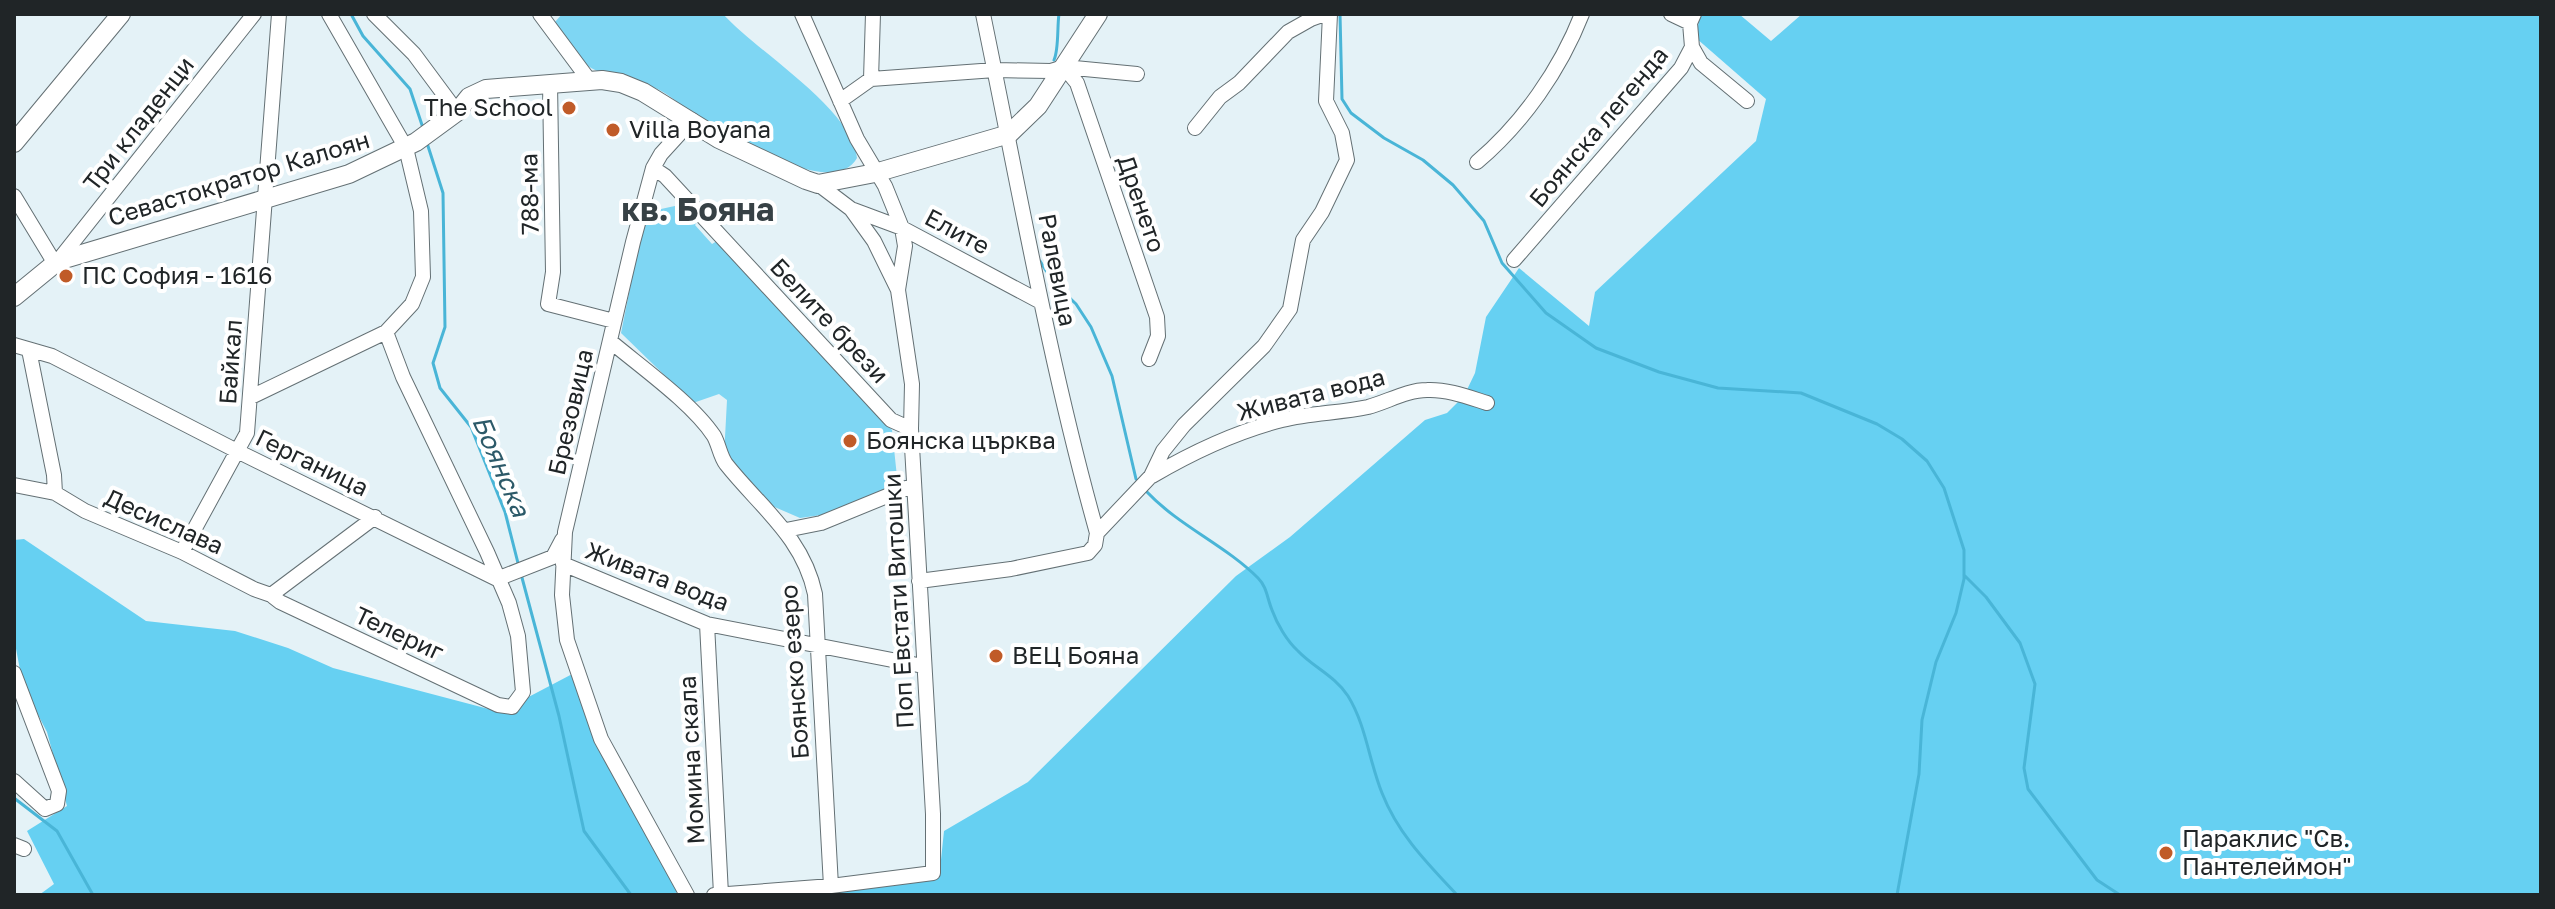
<svg xmlns="http://www.w3.org/2000/svg" width="2555" height="909" viewBox="0 0 2555 909" font-family="'Golos Text',sans-serif">
	<style>
		.green { fill: #7ed6f3 }
		.forest { fill: #66d0f2 }
		.lines { fill: none; stroke-linecap: round; stroke-linejoin: round }
		.stream { stroke: #49b5d7; stroke-width: 3 }
		.minor-casing { stroke: #647074; stroke-width: 16 }
		.major-casing { stroke: #647074; stroke-width: 20 }
		.minor { stroke: #fff; stroke-width: 14 }
		.major { stroke: #fff; stroke-width: 18 }
		.poi-dot { fill: #c05b28; stroke: #fff; stroke-width: 3 }
		.labels { text-anchor: middle; stroke-width: 8; stroke-linejoin: round; paint-order: stroke }
		.poi-label { font-size: 24px; fill: #202527; stroke: #fff; text-anchor: start }
		.street-label { font-size: 24px; fill: #202527; stroke: #fff }
		.water-label { font-size: 26px; font-style: italic; fill: #2d5a69; stroke: #fff }
		.district-label { font-size: 32px; font-weight: bold; fill: #374145; stroke: #fff }
	</style>
	<rect width="100%" height="100%" fill="#e4f2f7"/>
	<path class="green" d="M562 14H723C756 51 853 109 857 158 833 202 723 133 693 114 683 108 674 98 663 92 643 80 606 79 588 66 573 56 562 37 555 22Z
		M650 201 661 209 684 204 698 221 695 225 712 244 717 241 892 430 898 486 821 515 800 518 770 505 724 456 727 400 719 394 693 403 621 333 643 223Z"/>
	<path class="forest" d="M1700 14H1739L1771 41 1802 14H2541V895H827L825 890 940 869 944 831 1028 782 1236 576 1290 537 1425 420 1447 413 1464 396 1475 373 1486 317 1519 268 1589 326 1595 292 1756 141 1766 99 1696 38Z
		M24 539 146 621 235 631 288 648 333 668 500 712 578 671 601 739 682 890 671 895H39L54 884 27 831 67 806 47 732 23 686 14 638V540Z"/>
	<g class="lines">
		<path class="stream" d="M351 14 363 36 410 89 423 128
			M1340 14 1342 99 1351 113 1384 138 1423 160 1453 185 1484 221 1502 263 1546 313 1596 348 1659 372 1718 388 1801 393 1877 424 1902 439 1927 461 1944 488 1964 550V579L1956 613 1936 662 1922 720 1919 774 1897 895
			M1054 60C1059 49 1057 27 1059 14
			M427 143 443 193 445 327 433 363 440 388 471 427 505 512 519 567
			M1040 261 1053 282 1076 304 1091 327 1112 376 1136 479
			M1147 492C1179 526 1225 545 1258 578 1267 587 1267 598 1272 610 1277 624 1287 641 1298 651 1313 667 1335 676 1348 696 1366 725 1369 761 1382 793 1398 834 1427 863 1457 895
			M521 574 559 716 584 831 631 895
			M1964 575 1986 597 2020 643 2035 684 2024 768 2028 789 2097 880 2120 895
			M14 798 57 831 93 895"/>
		<defs>
			<path id="minor" d="M374 14 414 54 457 112
				M540 14 589 80
				M983 14C1019 188 1049 362 1097 533
				M1671 14 1690 23
				M1692 47 1701 63 1747 101
				M1064 67 1077 83 1157 317 1158 336 1149 359
				M871 79 995 70 1051 71 1064 67 1137 74
				M550 83 553 272 548 304 614 321
				M840 101 871 79 873 14
				M1195 128 1220 97 1239 83 1288 32 1311 19 1325 14
				M1477 162C1523 123 1560 70 1582 14
				M653 168 665 176 891 420 911 429
				M818 184 851 209 874 241 898 290
				M14 196 54 262
				M851 209 902 228 1039 301
				M1514 260 1681 68 1692 47 1690 23 1694 14
				M58 261 254 14
				M610 341C641 367 692 403 714 436 719 445 720 456 726 464 760 507 803 537 815 594L831 886
				M14 345 52 356 239 452 497 579
				M29 350 54 475 55 493
				M251 397 386 332
				M1152 476C1193 452 1235 432 1282 420 1310 413 1340 413 1368 407 1387 402 1407 390 1427 390 1447 389 1468 397 1487 403
				M14 485 55 493 85 511 182 552 254 589 271 595 280 602 498 705 512 707 523 692 518 636 509 603 487 552 403 377 386 332 412 304 423 277 421 211 406 148 329 14
				M786 530 821 523 914 485
				M182 552 247 433 279 14
				M563 564 707 624 923 666
				M497 579 553 557 562 540
				M919 581 1011 569 1088 553 1095 545 1097 533 1151 476 1163 451 1184 425 1264 346 1290 309 1303 240 1322 212 1347 160 1342 133 1326 101 1330 14
				M271 595 375 517
				M707 624 721 894
				M14 673 59 791 57 804 45 809 14 781
				M14 845 24 849
				M687 895 601 739 567 640 562 595 565 532 633 242 653 168 661 154 692 120
				M714 895 831 886 933 873V814L911 429 912 384 898 290 905 246 902 228 885 186 857 139 802 14"/>
			<path id="major" d="M14 143 121 14
				M14 297 58 261 349 174 416 142 457 112 469 97 486 89 602 80 621 83 643 92 719 139 806 180 818 184 875 173 1009 134 1038 106 1098 14"/>
		</defs>
		<use href="#minor" class="minor-casing"/>
		<use href="#major" class="major-casing"/>
		<use href="#minor" class="minor"/>
		<use href="#major" class="major"/>
	</g>
	<g class="poi-dot">
		<circle cx="569" cy="108" r="8"/>
		<circle cx="613" cy="130" r="8"/>
		<circle cx="66" cy="276" r="8"/>
		<circle cx="850" cy="441" r="8"/>
		<circle cx="996" cy="656" r="8"/>
		<circle cx="2166" cy="853" r="8"/>
	</g>
	<g class="labels">
		<g class="poi-label">
			<text x="553" y="116" text-anchor="end">The School</text>
			<text x="629" y="138">Villa Boyana</text>
			<text x="82" y="284">ПС София - 1616</text>
			<text x="866" y="449">Боянска църква</text>
			<text x="1012" y="664">ВЕЦ Бояна</text>
			<text x="2182" y="847">Параклис "Св.<tspan x="2182" dy="28">Пантелеймон"</tspan></text>
		</g>
		<g class="street-label">
			<text transform="translate(139 124) rotate(-52)" y="8">Три кладенци</text>
			<text transform="translate(1599 127) rotate(-50)" y="8">Боянска легенда</text>
			<text transform="translate(239 179) rotate(-17)" y="8">Севастократор Калоян</text>
			<text transform="translate(530 194) rotate(-91)" y="8">788-ма</text>
			<text transform="translate(1141 204) rotate(71)" y="8">Дренето</text>
			<text transform="translate(957 232) rotate(28)" y="8">Елите</text>
			<text transform="translate(1057 270) rotate(79)" y="8">Ралевица</text>
			<text transform="translate(829 321) rotate(47)" y="8">Белите брези</text>
			<text transform="translate(231 362) rotate(-86)" y="8">Байкал</text>
			<text transform="translate(1311 395) rotate(-14)" y="8">Живата вода</text>
			<text transform="translate(571 412) rotate(-77)" y="8">Брезовица</text>
			<text transform="translate(312 463) rotate(26)" y="8">Герганица</text>
			<text transform="translate(164 522) rotate(24)" y="8">Десислава</text>
			<text transform="translate(657 577) rotate(21)" y="8">Живата вода</text>
			<text transform="translate(899 601) rotate(-93)" y="8">Поп Евстати Витошки</text>
			<text transform="translate(399 634) rotate(25)" y="8">Телериг</text>
			<text transform="translate(795 672) rotate(-94)" y="8">Боянско езеро</text>
			<text transform="translate(692 760) rotate(-93)" y="8">Момина скала</text>
		</g>
		<g class="water-label">
			<text transform="translate(501 466) rotate(67)" y="9">Боянска</text>
		</g>
		<g class="district-label">
			<text x="698" y="221">кв. Бояна</text>
		</g>
	</g>
	<rect width="2555" height="909" fill="none" stroke="#202527" stroke-width="32"/>
</svg>
